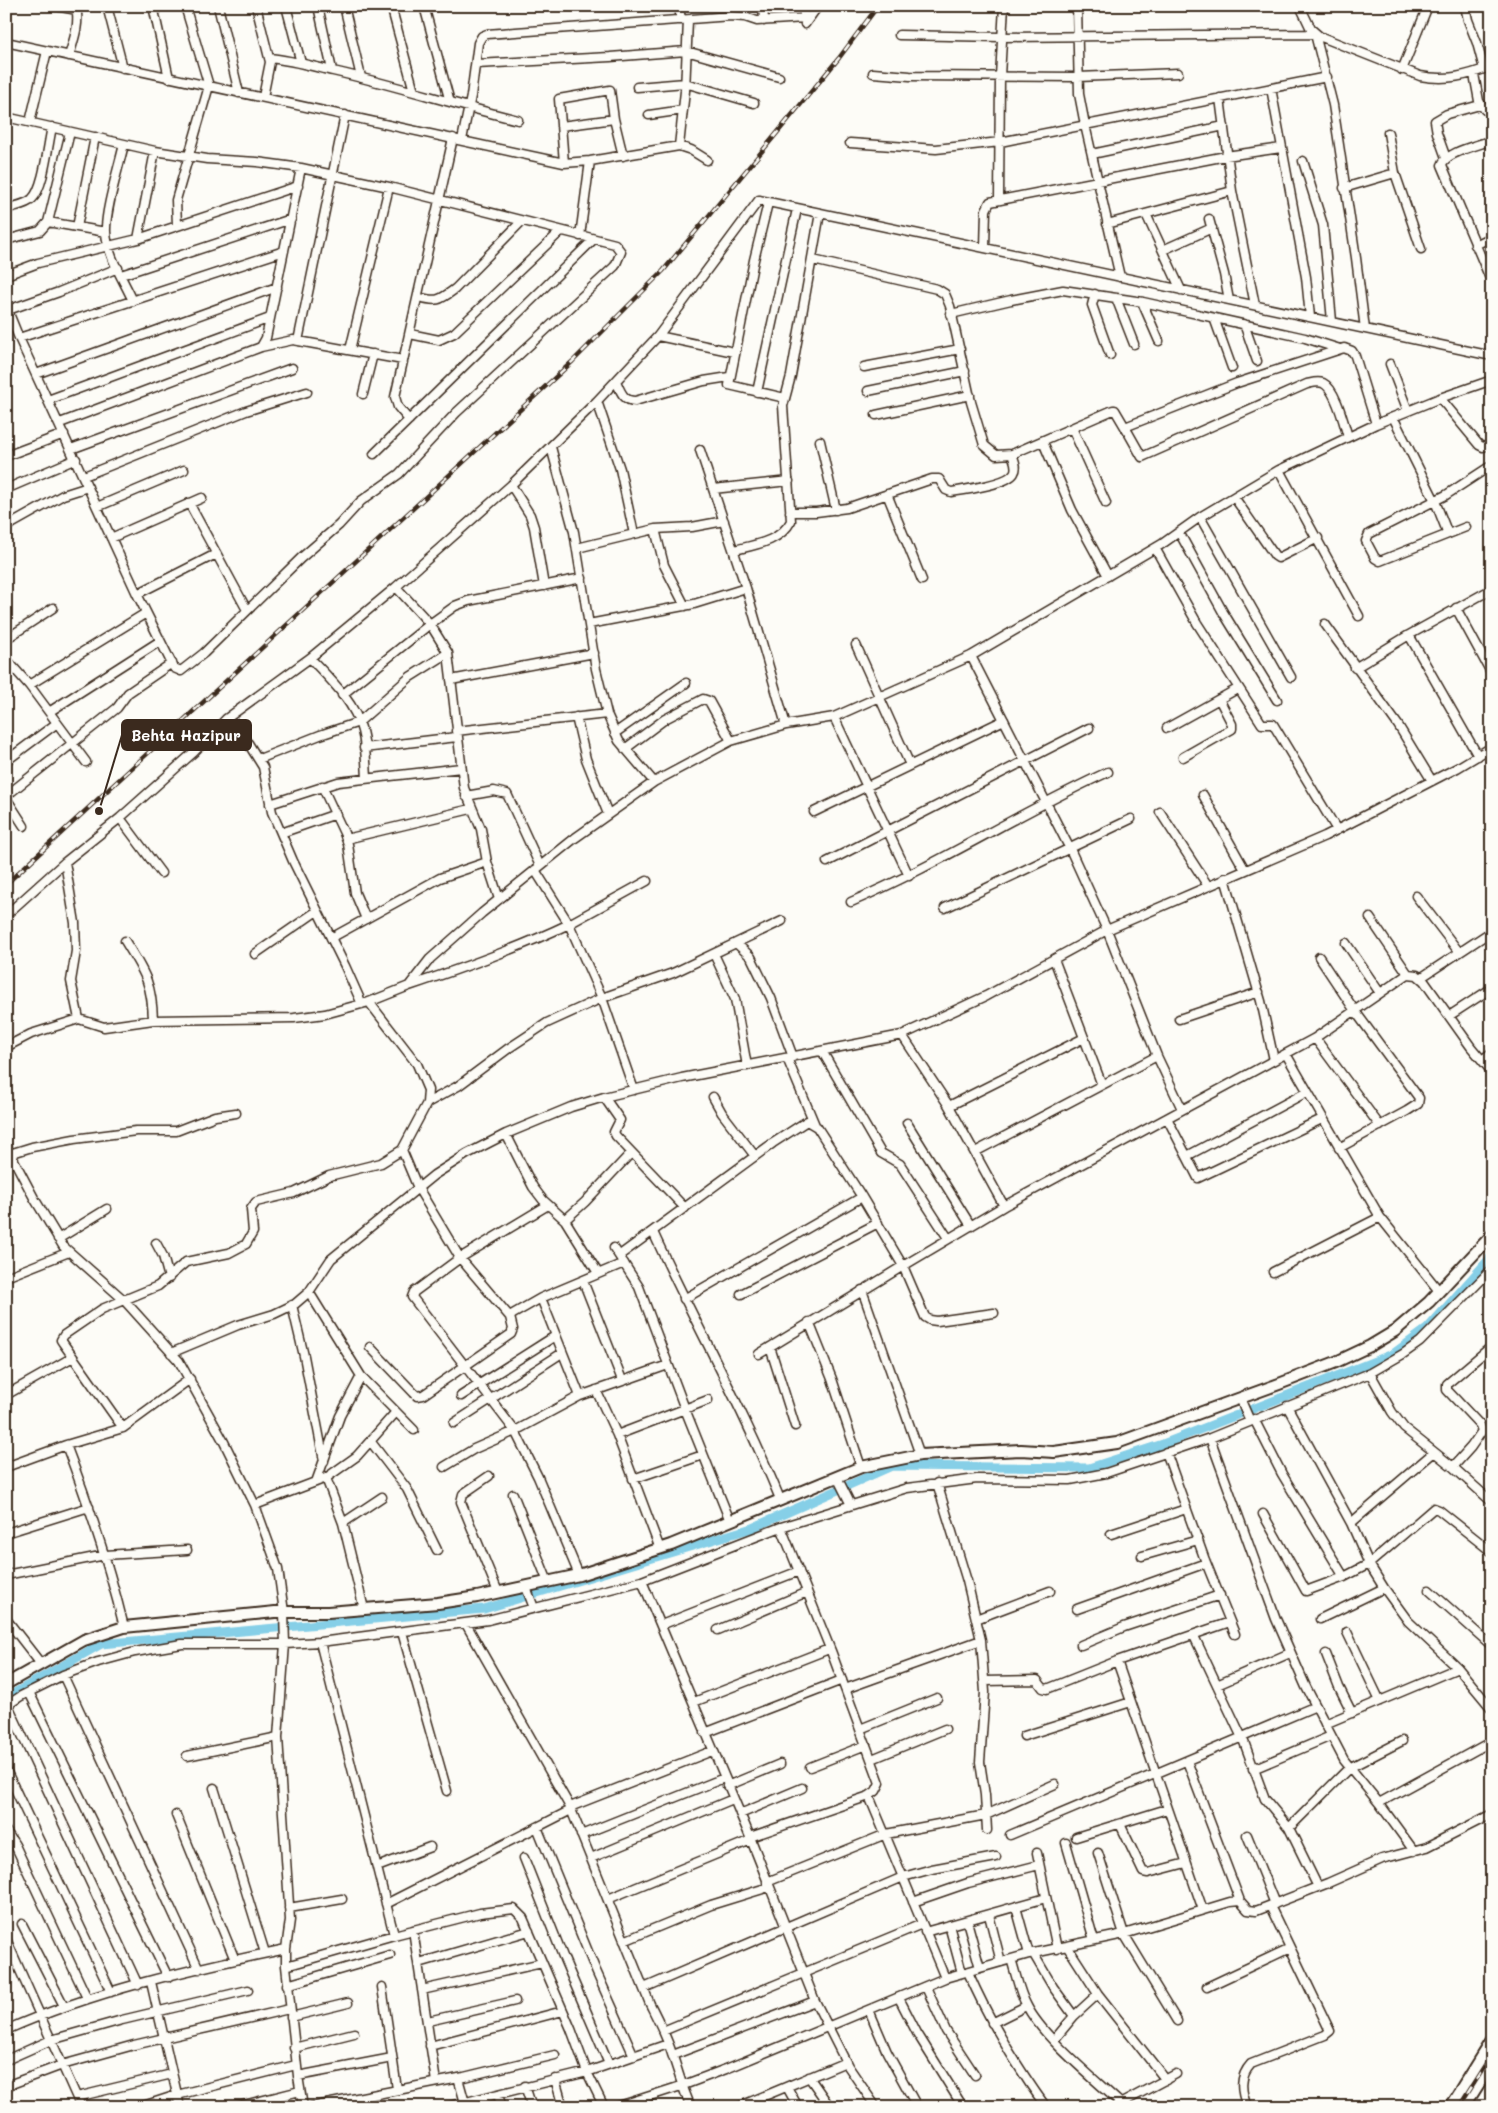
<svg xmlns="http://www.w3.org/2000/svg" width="1498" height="2113" viewBox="0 0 1498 2113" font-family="Mali,sans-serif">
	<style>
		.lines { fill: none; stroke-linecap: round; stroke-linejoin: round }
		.canal { stroke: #86cfe7; stroke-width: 9 }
		.minor-casing { stroke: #3b2a1e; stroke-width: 11 }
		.tertiary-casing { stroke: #3b2a1e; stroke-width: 14 }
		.trunk-casing { stroke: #3b2a1e; stroke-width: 16 }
		.minor { stroke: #fdfcf7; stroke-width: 8 }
		.tertiary { stroke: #fdfcf7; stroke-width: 10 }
		.trunk { stroke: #fdfcf7; stroke-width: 12 }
		.rail-casing { stroke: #3b2a1e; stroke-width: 4.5 }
		.rail { stroke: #fdfcf7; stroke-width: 2.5; stroke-dasharray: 8; stroke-linecap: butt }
		.leader { fill: none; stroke: #3b2a1e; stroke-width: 2 }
		.callout-dot { fill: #3b2a1e; stroke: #fdfcf7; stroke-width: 2 }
		.callout { fill: #3b2a1e; stroke: #3b2a1e; stroke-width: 2 }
		.callout-label { font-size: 15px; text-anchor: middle; font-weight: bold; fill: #fff }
	</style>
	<rect width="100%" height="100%" fill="#fdfcf7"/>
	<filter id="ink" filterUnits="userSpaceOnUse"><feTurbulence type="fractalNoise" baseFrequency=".02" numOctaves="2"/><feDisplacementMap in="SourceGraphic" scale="10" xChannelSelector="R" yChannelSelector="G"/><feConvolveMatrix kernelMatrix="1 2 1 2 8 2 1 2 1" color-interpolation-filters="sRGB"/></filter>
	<g filter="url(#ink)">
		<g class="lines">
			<path class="canal" d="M6 1698 101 1644 484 1609 752 1528 892 1466 1089 1468 1163 1444 1393 1354 1427 1329 1492 1256"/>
			<defs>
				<path id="minor" d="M56 6 77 10
					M107 6 123 68
					M153 6 169 78
					M218 6 239 93
					M256 6 270 62 263 97
					M286 6 301 63
					M318 6 332 70
					M344 6 361 77
					M391 6 414 91
					M424 6 450 102
					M679 6 681 20
					M763 6 764 21
					M803 6 805 22
					M1077 6 1079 94 1085 125 1120 277
					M1300 6 1311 29 1319 36 1420 76C1447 81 1467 76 1492 66
					M1465 6 1468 20 1477 43 1484 69
					M805 24 818 6
					M899 35 1001 37 1315 34 1333 105 1356 258 1365 329
					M6 42 564 163 590 161 679 146 691 150 707 160
					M69 56C74 39 80 24 76 6
					M269 58C291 60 312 66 333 71 395 85 456 105 518 120
					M476 64 610 57 686 51 779 77
					M1402 70 1428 6
					M873 73 910 76 1078 77 1178 73
					M1474 74 1479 101 1485 110H1492
					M637 87 685 83 754 103
					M1271 88 1306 277 1310 317
					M1220 98 1232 191 1255 305
					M649 115 683 110
					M6 117 155 151 207 159 257 162 301 168 389 187 615 244 621 252 615 266 456 413 399 474 361 501 339 525 301 558 204 653 181 671 174 668 137 594 19 338 6 306
					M30 122 47 51
					M561 126 614 119
					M1388 133 1395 173 1421 249
					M462 140 471 96 478 43 482 36 487 34 731 16 745 17 757 21 805 18
					M1492 140C1480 145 1445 152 1442 165L1492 283
					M850 143 936 149 1000 142 1327 77
					M124 144C119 167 105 210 106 232 107 255 123 279 133 301
					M679 146 685 91 688 20
					M1092 154 1224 126
					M1446 158 1437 133 1435 121 1447 114 1480 105
					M1303 161 1323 225 1332 321
					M564 163 559 99 610 90 614 119 623 156
					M1344 188 1395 173
					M999 200 1000 76 1004 6
					M768 203 754 260 729 385 785 398
					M6 209C14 206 26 205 32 199 44 188 48 144 52 127
					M1146 214 1181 290
					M1209 219 1224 274 1229 300
					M48 222 106 232
					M1107 224 1232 191
					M177 225 176 200 209 86 185 6
					M77 227 95 137
					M580 236 590 161
					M138 239 155 151
					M6 240 40 231 48 222 70 132
					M1475 245 1492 237
					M985 248 986 210 990 202 1226 156 1281 148
					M1163 250 1212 228
					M813 260 937 289 945 294 950 306 971 402 984 445 996 455 1012 454 1113 410H1115L1125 427 1237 383 1344 348 1352 351 1355 356 1376 424
					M6 275 38 263 138 239 298 186
					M121 275 291 219
					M1095 294 1092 305 1110 355
					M418 297C437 302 439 301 455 289L522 221
					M1116 298 1134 344
					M1142 302 1159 341
					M8 310 59 292 118 268
					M951 314 1011 300 1063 290 1143 302 1305 338 1340 349
					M1214 318 1232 368
					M1244 324 1257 361
					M410 334 439 340 454 333 561 231
					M658 336 734 352
					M19 338 284 251
					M298 341 345 115
					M261 347 293 340 403 360
					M350 350 389 187
					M1390 364 1408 411
					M864 367 960 349
					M36 374 277 287
					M616 381C620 390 623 401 635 401L704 381 729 377
					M868 391 965 371
					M757 392 797 209
					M363 394 373 354
					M1440 398 1479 445 1483 447 1492 444
					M48 400 270 318
					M597 401 620 469 634 534
					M876 415 970 395
					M1393 417 1435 501 1448 534
					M409 420 398 407 395 397 453 138
					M60 423 261 347 266 338 301 168
					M1125 427 1142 457 1307 384C1312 383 1317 381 1323 383 1336 389 1344 424 1348 437
					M1072 428 1106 503
					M820 441 836 510
					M1043 442 1072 510 1108 576
					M551 447 574 532 596 669 607 714 619 741 654 782
					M71 449 292 368
					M700 450 746 588 786 725
					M374 454 593 240
					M6 456 64 434
					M1279 470 1359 616
					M84 476 246 411 307 392
					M511 485 530 515 534 527 544 586
					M6 489 76 459
					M713 489 789 481
					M887 494 922 580
					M1234 497 1275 556 1278 558 1318 538
					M189 503 247 610
					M97 507 184 470
					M790 512H816L847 508 932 479H939L946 490 951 492C964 490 1008 484 1014 473 1018 467 1014 460 1012 454
					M1200 517 1291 677
					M6 527 63 495 88 487
					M1466 527 1380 561 1375 558 1366 541 1369 534 1446 495 1492 465
					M655 529 664 565 685 606
					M1179 532 1223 612 1277 700
					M111 538 202 498
					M577 548 655 529 692 527 724 521
					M1155 548 1197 623 1262 724H1273L1337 830
					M734 550C754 545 780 542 791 521L783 406 791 376 820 213
					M396 587 430 624 448 653 464 788 481 829 487 862 499 899
					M137 594 216 554
					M1456 608 1492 674
					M589 624 694 604 746 588
					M1325 624 1398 725 1432 781
					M1409 635 1478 756
					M6 639 53 608
					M856 645 910 765
					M971 656 1070 849 1107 930 1157 1056 1182 1109
					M310 658C329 678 355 702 362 731 366 746 366 763 367 778
					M6 659 29 685 86 762
					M1355 668 1409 635 1492 589
					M451 680 594 653
					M29 685 146 613
					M342 695 430 624 455 606 468 601 582 578
					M49 712 160 641
					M576 717 586 759 608 814
					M834 717 909 876
					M226 719 248 743 263 767 272 812 293 861 345 966 362 1004
					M1167 728 1239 688
					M456 731 607 714
					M615 733 686 683
					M364 748 457 737
					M625 749 665 719 703 699 709 701 731 741
					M1183 757 1232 729V724L1219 699
					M259 759 320 735 359 722 410 677 448 653
					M6 761 57 723
					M322 786 344 833 348 844 355 893 366 919
					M1203 795 1245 870
					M6 796 117 708 128 693 172 663
					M466 796 494 791 507 794 540 866
					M6 798 24 826
					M270 804 338 782 461 768
					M814 812 1004 720
					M1160 812 1208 886
					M120 818 161 873
					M281 833 336 814
					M346 839 471 809
					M65 862 75 923 76 951 71 981 79 1019
					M827 862 1089 728
					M535 870 569 924 647 881
					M1225 878 1261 1001 1274 1060
					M1416 896 1459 952
					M851 902C940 864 1020 812 1108 772
					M945 908 1131 819
					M6 915 65 862 120 818 194 752 226 719 310 658 396 587 511 485 597 401 658 336 759 200 1492 356
					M1370 918 1408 974
					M331 938 440 878 487 862
					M125 941C144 972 152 982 153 1020
					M736 943 751 957 771 998 793 1057
					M1346 943 1380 993
					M255 954 317 911
					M714 954 735 999 747 1066
					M1319 957 1355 1011 1419 1098 1418 1104 1407 1111 1339 1148
					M1054 959 1102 1085
					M1422 977 1492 931
					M409 986C463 968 517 949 569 924L602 998 634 1090
					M1449 1016 1492 988
					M1179 1019 1259 992
					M902 1035 949 1106 1004 1206
					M1315 1038 1380 1126
					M6 1047 31 1034 79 1019 104 1027 153 1020 294 1018 325 1014 369 1002 409 986 430 959 482 913 575 838 654 782 731 741 786 725 834 717 971 656 1162 544 1200 517 1279 470 1376 424 1440 398 1492 380
					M822 1051 881 1153 900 1164 948 1238
					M1286 1054 1380 1217 1439 1291
					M787 1058 815 1125
					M1482 1060 1492 1052
					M604 1097 620 1120 614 1132 616 1136 685 1208
					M713 1097 722 1113 755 1156
					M427 1103 458 1086 509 1048 547 1023 602 998 673 973 782 921
					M949 1106 1084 1038
					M1167 1118 1198 1178 1322 1119
					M907 1123 971 1226
					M506 1134 533 1187 543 1200 565 1220 598 1273
					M6 1145 34 1198 63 1246 124 1300 179 1361 224 1442 255 1505 272 1552 278 1569 284 1612 285 1644 278 1737 290 1920 286 1949V1966L298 2076 303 2107
					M402 1150 418 1188 460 1258 510 1317
					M975 1152 1157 1056
					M6 1155 32 1147 74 1139 136 1131H176L215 1116 236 1113
					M1187 1156 1307 1092
					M548 1205 460 1258 414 1292 412 1297 515 1431 538 1477 579 1575
					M565 1220 585 1202 631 1153
					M653 1232C694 1322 743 1408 780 1499
					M58 1239 107 1209
					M156 1243 163 1256 169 1278
					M614 1248 639 1287 685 1409 730 1521
					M620 1255 773 1143 807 1121 817 1127 862 1197 903 1266 925 1317 930 1320 937 1321 994 1313
					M1273 1272 1380 1217
					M6 1277 69 1252
					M583 1281 622 1380
					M862 1290 920 1455
					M309 1292 361 1376 414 1430
					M741 1294 878 1223
					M541 1298 580 1396
					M684 1299 862 1197
					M292 1305 304 1356 324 1461
					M809 1322 832 1379 861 1467
					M370 1347 414 1393 417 1396 423 1395 511 1334 513 1329 510 1317 513 1314 541 1298 624 1263
					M770 1347 795 1426
					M171 1353 238 1325 274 1314 295 1304 309 1292 331 1259 434 1175 467 1154 506 1134 571 1107 604 1097 682 1078 902 1035 986 996 1107 930 1325 836 1457 768 1492 747
					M759 1354 903 1266 1004 1206 1315 1038 1408 974 1417 975 1424 981 1471 1047 1492 1072
					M1370 1373 1392 1412 1404 1428 1453 1467 1471 1447 1482 1431 1480 1425 1447 1390V1384L1492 1346
					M596 1390 617 1435 660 1549
					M6 1395 73 1357
					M461 1396 555 1336
					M1240 1398 1250 1421
					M1287 1406 1351 1523 1369 1564 1384 1588 1408 1621 1458 1668 1492 1709
					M1254 1419 1282 1474 1344 1577
					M454 1423 562 1353
					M123 1428 63 1343 61 1340 64 1335 102 1309 158 1286 186 1262 229 1253 246 1244 253 1232 251 1209 256 1202 294 1193 329 1176 381 1163 402 1150 427 1103 428 1090 417 1064 369 1002
					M617 1435 708 1400
					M1210 1438 1276 1619 1306 1687 1344 1760 1379 1803 1414 1851
					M371 1442 407 1489 437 1550
					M66 1445C89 1505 109 1565 124 1627
					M1166 1452 1205 1560 1235 1634
					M6 1467 66 1445 123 1428 190 1379
					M444 1467 474 1449 515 1431 580 1396 668 1365
					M1453 1467 1492 1502
					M489 1476 463 1494 461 1502 498 1592
					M837 1477 851 1505
					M326 1478 343 1523 364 1609
					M633 1479 703 1455
					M316 1482 340 1416 361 1376
					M937 1483 967 1581 981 1640 985 1692 980 1762 985 1795 987 1830
					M513 1494 548 1582
					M255 1505 326 1478 357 1456 396 1412
					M1263 1514 1306 1591 1344 1577 1369 1564 1434 1508 1439 1510 1492 1552
					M343 1523 382 1497
					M1351 1523 1433 1453
					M6 1533 89 1507
					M1111 1534 1186 1509
					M1142 1556 1198 1540
					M6 1575 105 1555 187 1550
					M642 1581 750 1837 815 2001 848 2066 876 2107
					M526 1587 534 1608
					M1429 1590 1492 1646
					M1077 1609 1206 1563
					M6 1619 41 1664
					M976 1619 1050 1591
					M1320 1619 1384 1588
					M466 1624 570 1807 650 2004C658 2020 667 2037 672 2054 679 2073 682 2088 691 2107
					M661 1625 799 1571
					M718 1630 807 1592
					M402 1632 447 1791
					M1347 1632 1380 1701
					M1194 1636 1244 1742 1265 1799 1289 1828 1349 1768 1402 1741
					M320 1642 394 1935
					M1081 1645 1124 1627 1220 1595
					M1326 1654 1339 1687 1352 1713
					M1117 1661 1203 1910
					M63 1675 199 1969
					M985 1681 1037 1680 1043 1688 1047 1689 1117 1661 1230 1622
					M1217 1685 1290 1653
					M845 1689 981 1640
					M29 1692 168 1977
					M694 1702 829 1649
					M8 1705 138 1985
					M6 1706 21 1696 63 1675 98 1662 135 1652 182 1644H285L320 1642 488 1620 642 1581 781 1527 907 1488 977 1479 1070 1480 1106 1473 1210 1438 1370 1373 1403 1354 1420 1342 1492 1269
					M1325 1724 1458 1668
					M860 1729 937 1698
					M705 1733 842 1680
					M1024 1736 1131 1702
					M187 1756 278 1737
					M872 1759 945 1729
					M1187 1761 1240 1901
					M810 1767 866 1745
					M1253 1769 1331 1736
					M6 1770 111 1992
					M727 1786 780 1764
					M214 1788 265 1953
					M869 1796 945 1978
					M1379 1803 1492 1741
					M570 1807 712 1751
					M740 1814 802 1788
					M176 1815 235 1960
					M1120 1824 1143 1872 1148 1873 1186 1863
					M537 1827 596 1971 634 2056
					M1289 1828 1318 1887
					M6 1831 15 1845 87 1998
					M581 1835 724 1778
					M1010 1835 1316 1706
					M1247 1835 1275 1904
					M750 1837 869 1796 876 1791 880 1783 831 1651 781 1527
					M1076 1837 1167 1809
					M1066 1843 1094 1940
					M1037 1853 1057 1949
					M1098 1853 1124 1934 1177 2021
					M524 1858 564 1959 609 2064
					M591 1858 733 1799
					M377 1867 430 1847
					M767 1882 886 1834 986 1815 1055 1784
					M608 1899 751 1840
					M913 1902 968 1883 1039 1865
					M386 1904 571 1810
					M1016 1907 1029 1954
					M289 1908 342 1899
					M989 1915 1001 1962
					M967 1921 980 1968
					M22 1924 64 2006
					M949 1925 962 1973
					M413 1930 436 2082
					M925 1932 1046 1898
					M6 1939 81 2107
					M624 1941 711 1905 769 1887
					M1067 1946 1098 1994 1166 2080
					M1033 1953 1053 1987 1074 2016
					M1011 1959C1016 1974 1019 1992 1027 2006 1042 2036 1092 2077 1118 2101L1117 2107
					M419 1963 529 1931
					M286 1966 394 1935 480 1913 514 1909 523 1918 571 2029 587 2072 604 2107
					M968 1972C989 2020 1015 2064 1046 2107
					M151 1982 180 2107
					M287 1985 390 1955
					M382 1987 397 2089
					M926 1987 946 2031 975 2075
					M1207 1987 1290 1948
					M644 1988 903 1877 932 1869 996 1857
					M422 1990 542 1963
					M899 1998 917 2033 963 2107
					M869 2010 887 2052 915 2103
					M291 2017 348 2003
					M428 2021 515 2001
					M992 2023 1026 2006
					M6 2030C94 1991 191 1969 286 1949
					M663 2031 922 1924
					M1054 2040 1074 2016 1098 1994
					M430 2046 563 2011
					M294 2048 354 2033
					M673 2055 815 2001
					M6 2060 51 2040 122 2020 248 1990
					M298 2076 392 2058
					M809 2077 830 2107
					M458 2078 465 2103
					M555 2079 563 2107
					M6 2086 62 2065 134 2045 289 2009
					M525 2086 532 2107
					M787 2087 798 2107
					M498 2095 502 2107
					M77 2097 172 2074
					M1118 2105 1176 2074
					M140 2107 177 2095 296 2065
					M236 2107 300 2091
					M311 2107 464 2077 555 2055
					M446 2107 587 2072 668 2044
					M616 2107 681 2086 726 2069 945 1978 1029 1954 1124 1934 1230 1902 1240 1901 1248 1910 1256 1911 1328 1883 1382 1859 1427 1847 1492 1814
					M738 2107 846 2062
					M1247 2107C1241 2091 1239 2077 1251 2064L1325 2035 1330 2031 1270 1906"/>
				<path id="tertiary" d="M6 1684 84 1640 124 1627 275 1612H328L438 1603 477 1597 579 1575 671 1545 861 1467 920 1455 1021 1450 1054 1452 1117 1443 1279 1384 1336 1362 1370 1346 1395 1331 1429 1302 1492 1235"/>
				<path id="trunk" d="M1451 2107 1492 2041
					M1463 2107 1492 2061"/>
			</defs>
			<use href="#minor" class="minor-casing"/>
			<use href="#tertiary" class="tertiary-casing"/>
			<use href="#trunk" class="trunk-casing"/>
			<use href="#minor" class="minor"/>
			<use href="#tertiary" class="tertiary"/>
			<use href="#trunk" class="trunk"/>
			<defs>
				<path id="rail" d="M6 884 573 361 663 271 839 58 878 6
					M1459 2107 1492 2055"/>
			</defs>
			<use href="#rail" class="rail-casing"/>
			<use href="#rail" class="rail"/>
		</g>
	</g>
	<path class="leader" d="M99 811L122 735"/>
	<circle class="callout-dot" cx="99" cy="811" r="5"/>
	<rect class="callout" x="122" y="720" width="129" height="30" rx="5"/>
	<g class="callout-label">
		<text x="186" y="741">Behta Hazipur</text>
	</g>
	<rect width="1498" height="2113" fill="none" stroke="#fdfcf7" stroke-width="25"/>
	<rect x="12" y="12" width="1473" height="2088" fill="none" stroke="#3b2a1e" stroke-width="2" filter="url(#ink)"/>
</svg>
